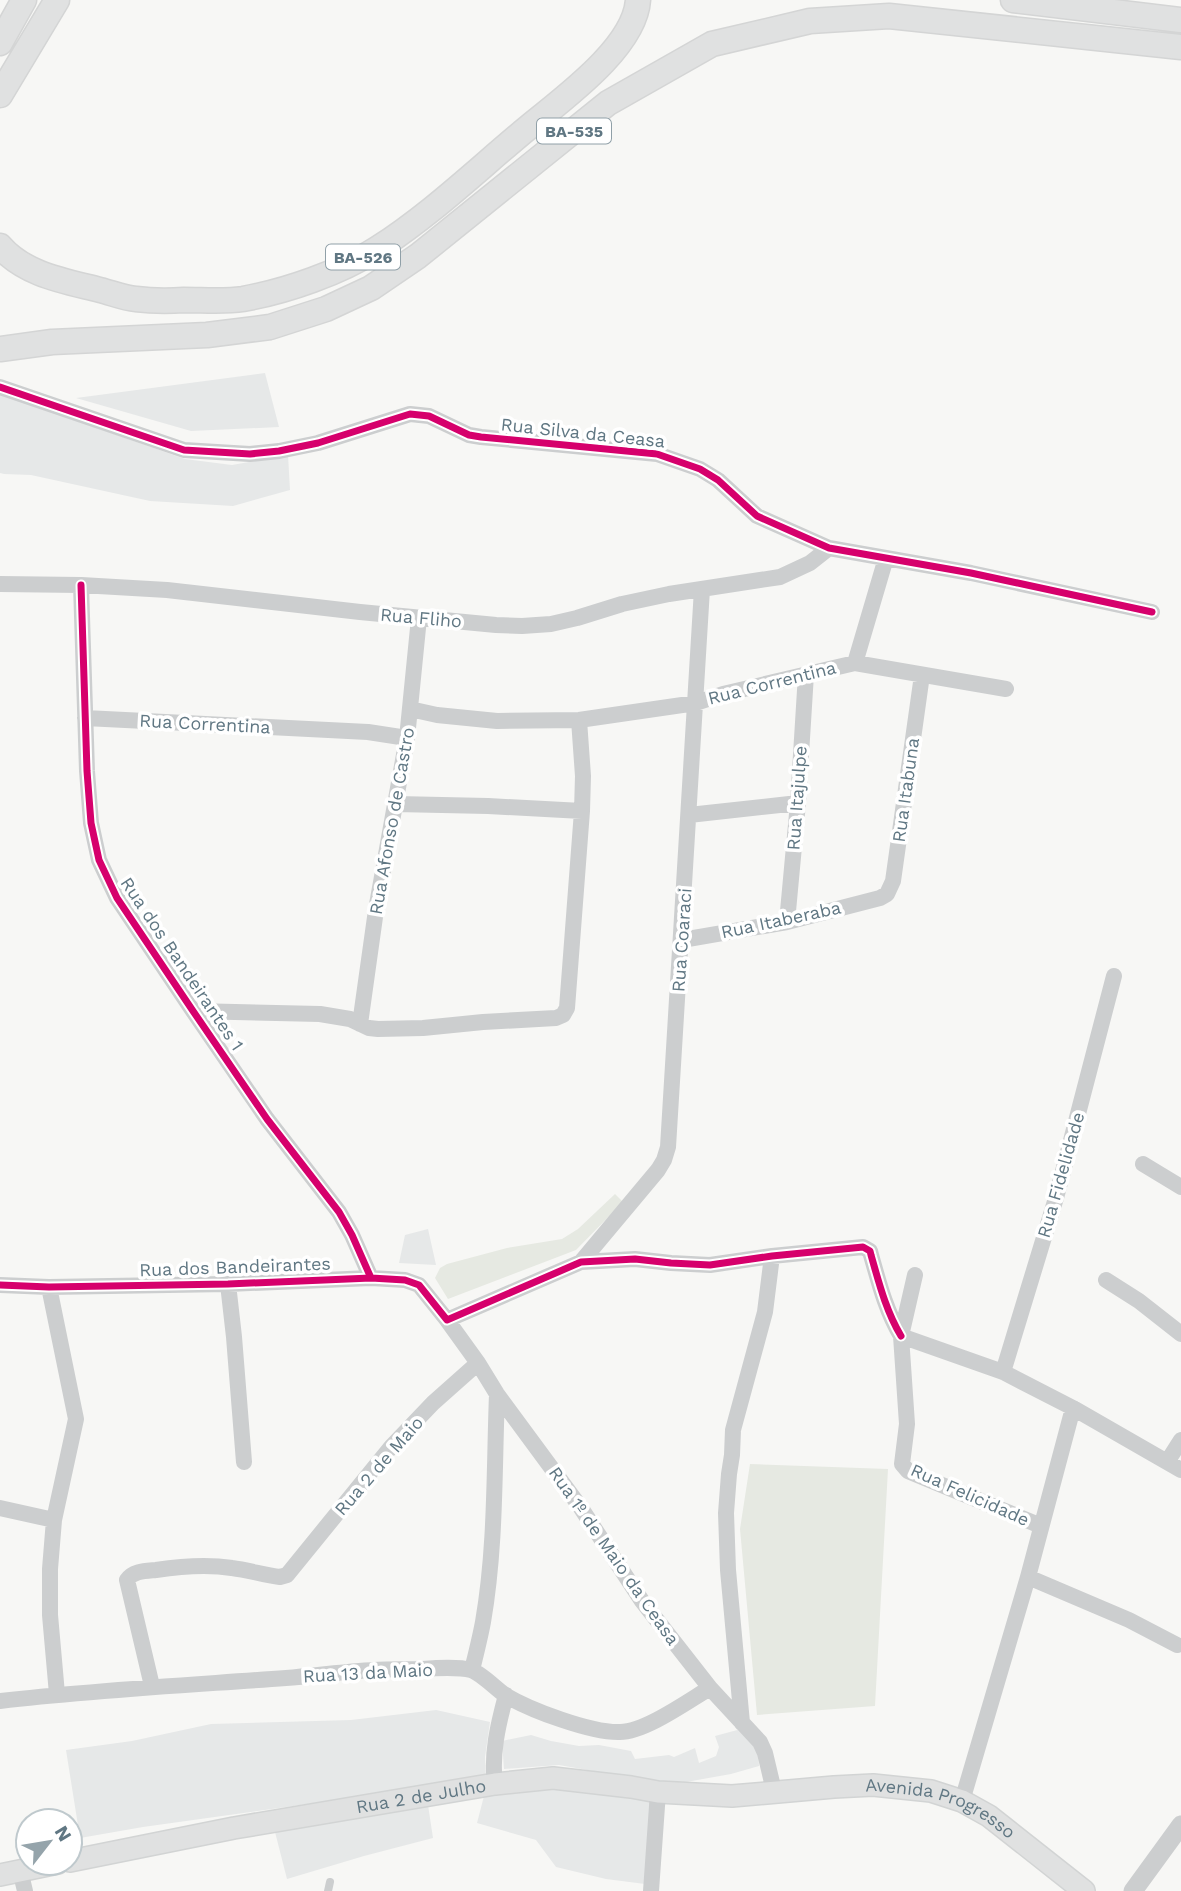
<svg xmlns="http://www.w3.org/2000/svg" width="1181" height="1891" viewBox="0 0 1181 1891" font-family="'Work Sans',sans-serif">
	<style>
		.built { fill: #e6e8e8 }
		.green { fill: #e6e9e2 }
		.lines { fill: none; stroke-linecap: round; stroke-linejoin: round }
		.secondary-casing { stroke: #d2d4d4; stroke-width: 24 }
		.trunk-casing { stroke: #d4d5d5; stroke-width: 27 }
		.service { stroke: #cccecf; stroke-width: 8 }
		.minor { stroke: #cccecf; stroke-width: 16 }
		.tertiary { stroke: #cccecf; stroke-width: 19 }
		.secondary { stroke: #e0e1e1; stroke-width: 21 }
		.trunk { stroke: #e0e1e1; stroke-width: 24 }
		.cycleway-casing { stroke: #fff; stroke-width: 11 }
		.cycleway { stroke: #d6006c; stroke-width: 7 }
		.labels { text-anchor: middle; stroke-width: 7; stroke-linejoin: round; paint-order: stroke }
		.shield { fill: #fff; stroke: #90a0a8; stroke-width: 2 }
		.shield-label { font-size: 16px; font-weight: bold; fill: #607783 }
		.street-label { font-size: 18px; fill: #607783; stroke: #fff }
	</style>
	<rect width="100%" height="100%" fill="#f7f7f5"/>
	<path class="built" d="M265 373 279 427 191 431 76 398Z
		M0 394 185 459 232 465 288 455 290 490 233 506 150 501 31 475 4 474 0 473Z
		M428 1229 436 1265 399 1263 405 1235Z
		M436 1710 490 1722 485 1757 486 1779 143 1827 80 1838 66 1750 132 1741 211 1724 351 1720Z
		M741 1729 758 1747 759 1766 731 1774 686 1782H655L559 1765 504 1769 502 1741 531 1735 551 1741 579 1746 599 1745 631 1751 635 1759 669 1755 674 1757 695 1748 699 1763 716 1756 719 1747 715 1736Z
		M545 1788 651 1801 645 1884 606 1879 556 1867 536 1840 477 1823 484 1796Z
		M428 1805 433 1838 364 1856 287 1879 275 1832Z"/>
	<path class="green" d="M615 1194 623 1202 576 1250 448 1299 435 1278 440 1268 447 1264 507 1248 562 1239 578 1229Z
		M750 1464 888 1469 875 1706 757 1715 740 1529Z"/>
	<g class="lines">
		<defs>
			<g id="secondary">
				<path id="s1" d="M70 1861 234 1828 495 1784 553 1778 631 1787 658 1792 732 1796 834 1787 873 1785 931 1791 962 1801 989 1816 1084 1891"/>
				<path d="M0 1875 58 1863"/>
			</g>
			<path id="trunk" d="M1013 0 1181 20
				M0 43 24 0
				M0 95 57 0
				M0 246C25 275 65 281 100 290 112 293 124 298 136 299 152 301 169 301 184 300 203 300 224 302 243 299 287 291 339 273 377 249 432 214 479 168 530 126 564 98 635 47 638 0
				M0 349 52 342 207 335 270 327 326 309 371 288 418 256 608 103 712 44 810 21 889 16 1181 47"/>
		</defs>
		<use href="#secondary" class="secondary-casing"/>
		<use href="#trunk" class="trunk-casing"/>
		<path class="service" d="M328 1891 330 1882"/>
		<path class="minor" d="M0 387 184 450 250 454 279 451 318 443 410 414 429 416 469 435 481 437 657 454 700 469 718 480 757 516 829 548 971 573 1152 612
			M0 584 81 585 167 590 360 612 496 625 522 626 551 624 577 618 622 604 669 594 780 577 810 563 829 548
			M81 585 87 771 91 823 99 860 117 898 193 1011 267 1119 339 1212 352 1235 371 1278
			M855 663 886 558
			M410 709 437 715 497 721 579 720 696 703 723 694 855 663 1006 689
			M85 718 368 732 407 738
			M396 804 488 806 582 811
			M689 815 798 803
			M787 922 798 803 806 674
			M682 940 787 922 880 898 887 894 893 881 922 675
			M193 1011 320 1014 350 1019 369 1028 378 1029 423 1028 483 1022 556 1018 563 1015 567 1008 582 811 583 776 579 720
			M360 1024 376 910 407 738 419 618
			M1143 1164 1181 1187
			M581 1262 658 1170 664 1160 668 1147 702 589
			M915 1275 901 1336 907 1424 902 1464 908 1471 1041 1526
			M1106 1280 1139 1301 1181 1334
			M228 1284 234 1337 244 1462
			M0 1285 49 1287 228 1284 371 1278 405 1280 419 1285 447 1320 581 1262 635 1259 671 1263 710 1265 772 1256 863 1247 870 1251 871 1255C879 1283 886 1311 901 1336
			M49 1287 76 1419 54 1520 50 1569V1615L57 1694
			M447 1320 478 1363 497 1394 581 1508 642 1601 710 1688 760 1742 765 1753 774 1791
			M901 1336 1003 1372 1073 1408 1181 1470
			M1003 1372 1056 1198 1114 976
			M1167 1462 1181 1440
			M0 1508 54 1520
			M1028 1577 1129 1620 1177 1645
			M472 1670C476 1654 480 1638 483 1622 496 1547 494 1470 497 1394
			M152 1686 127 1580C133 1571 145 1571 156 1570 182 1566 207 1564 232 1568 248 1570 264 1575 280 1577L287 1575 391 1447 433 1403 478 1363
			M0 1701C95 1690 190 1685 286 1678 310 1676 335 1673 359 1671 381 1669 402 1669 423 1669 435 1668 460 1667 471 1670 481 1673 495 1688 505 1695 530 1710 591 1733 620 1732 645 1732 688 1701 710 1688
			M742 1723 728 1570 726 1513 729 1474 732 1455 733 1430 765 1312 772 1256
			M495 1784C491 1754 498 1725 506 1695
			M962 1801 1028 1577 1073 1408
			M20 1870 25 1891
			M651 1891 658 1792"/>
		<path class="tertiary" d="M1133 1891 1181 1825"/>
		<use href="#secondary" class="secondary"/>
		<use href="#trunk" class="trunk"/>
		<defs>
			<path id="cycleway" d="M0 387 184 450 250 454 279 451 318 443 410 414 429 416 469 435 481 437 657 454 700 469 718 480 757 516 829 548 971 573 1152 612
				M81 585 87 771 91 823 99 860 117 898 193 1011 267 1119 339 1212 352 1235 371 1278
				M0 1285 49 1287 228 1284 371 1278 405 1280 419 1285 447 1320 581 1262 635 1259 671 1263 710 1265 772 1256 863 1247 870 1251 871 1255C879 1283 886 1311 901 1336"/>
		</defs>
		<use href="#cycleway" class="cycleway-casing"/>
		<use href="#cycleway" class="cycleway"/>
	</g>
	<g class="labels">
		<g class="shield">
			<rect x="537" y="118.5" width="74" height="25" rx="5"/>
			<rect x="326" y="244.5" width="74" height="25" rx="5"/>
		</g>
		<g class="shield-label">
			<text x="574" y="137">BA-535</text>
			<text x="363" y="263">BA-526</text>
		</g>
		<g class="street-label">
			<text transform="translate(583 433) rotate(6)" y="6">Rua Silva da Ceasa</text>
			<text transform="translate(421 618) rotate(5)" y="6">Rua Fliho</text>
			<text transform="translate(772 683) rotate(-14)" y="6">Rua Correntina</text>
			<text transform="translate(205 724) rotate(3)" y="6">Rua Correntina</text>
			<text transform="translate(906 790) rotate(-82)" y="6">Rua Itabuna</text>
			<text transform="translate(797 798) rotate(-86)" y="6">Rua Itajulpe</text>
			<text transform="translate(392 821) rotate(-80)" y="6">Rua Afonso de Castro</text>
			<text transform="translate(781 920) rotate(-12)" y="6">Rua Itaberaba</text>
			<text transform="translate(682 940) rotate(-86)" y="6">Rua Coaraci</text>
			<text transform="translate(182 964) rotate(56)" y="6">Rua dos Bandeirantes 1</text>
			<text transform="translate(1061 1175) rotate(-74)" y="6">Rua Fidelidade</text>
			<text transform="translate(235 1267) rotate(-2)" y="6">Rua dos Bandeirantes</text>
			<text transform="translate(379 1466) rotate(-49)" y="6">Rua 2 de Maio</text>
			<text transform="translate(970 1495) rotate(24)" y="6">Rua Felicidade</text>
			<text transform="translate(614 1556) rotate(55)" y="6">Rua 1º de Maio da Ceasa</text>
			<text transform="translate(368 1673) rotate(-3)" y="6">Rua 13 da Maio</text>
			<text dy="6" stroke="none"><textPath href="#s1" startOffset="357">Rua 2 de Julho</textPath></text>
			<text dy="6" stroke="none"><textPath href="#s1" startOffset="884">Avenida Progresso</textPath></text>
		</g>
	</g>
	<g transform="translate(49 1842) rotate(59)"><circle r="33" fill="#ffffff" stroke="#bfc9cd" stroke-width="2"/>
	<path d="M0-5L12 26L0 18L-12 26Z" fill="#95a4ab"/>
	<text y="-10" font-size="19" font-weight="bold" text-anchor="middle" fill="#607783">N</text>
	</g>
</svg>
